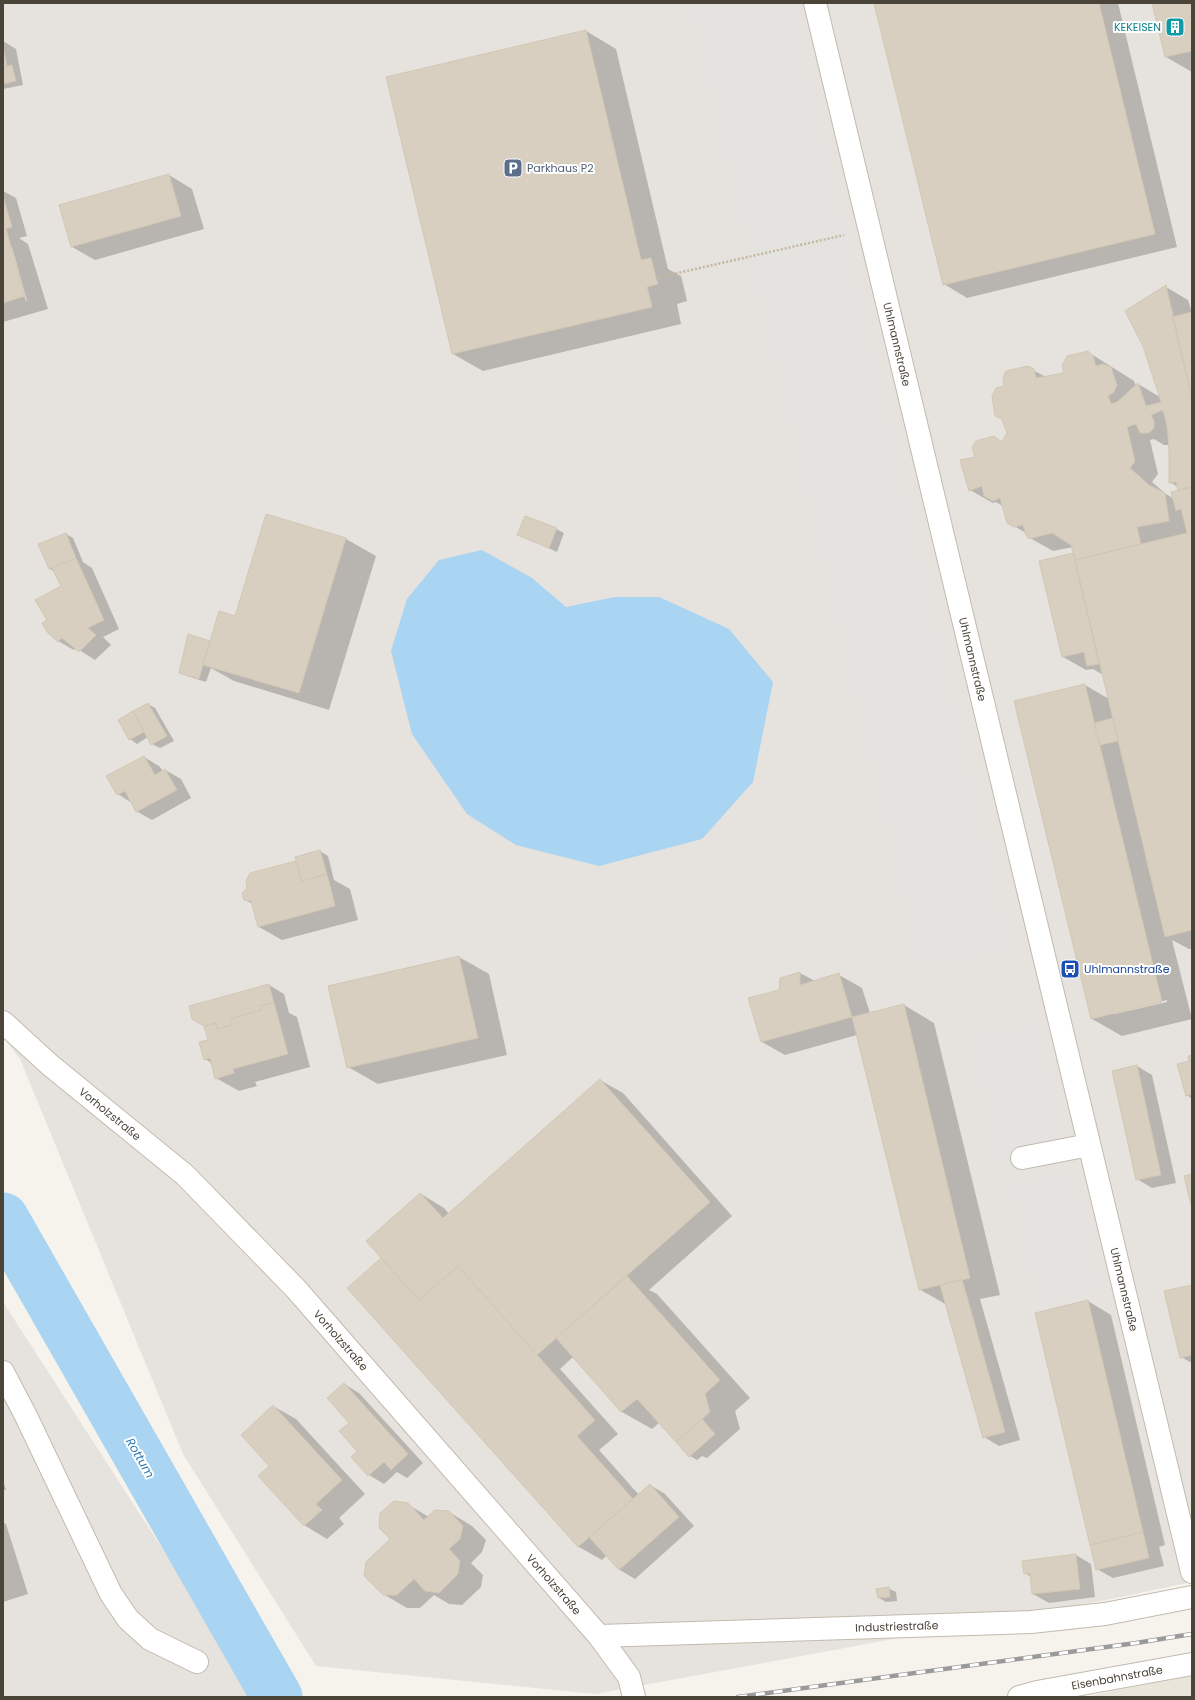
<svg xmlns="http://www.w3.org/2000/svg" width="1195" height="1700" viewBox="0 0 1195 1700" font-family="Poppins,sans-serif">
	<style>
		.residential { fill: #eae5da }
		.industrial { fill: #e6e2dd }
		.parking { fill: #e5e3e0 }
		.water { fill: #a9d4f2 }
		.shadow { fill: #0003; fill-rule: evenodd }
		.lines { fill: none; stroke-linecap: round; stroke-linejoin: round }
		.river { stroke: #a9d4f2; stroke-width: 51 }
		.building { fill: #d8cfc1; stroke: #d3c7b4 }
		.minor-casing { stroke: #c2bbae; stroke-width: 24 }
		.path { stroke: #c4b79f; stroke-width: 2.5; stroke-dasharray: 2 2; stroke-linecap: butt }
		.minor { stroke: #fff; stroke-width: 22 }
		.rail-casing { stroke: #9a9a9a; stroke-width: 4.5 }
		.rail { stroke: #fff; stroke-width: 3; stroke-dasharray: 9; stroke-linecap: butt }
		.labels { text-anchor: middle; stroke-width: 4; stroke-linejoin: round; paint-order: stroke }
		.culture-label { font-size: 11px; fill: #0d838f; stroke: #fff; text-anchor: end }
		.service-label { font-size: 11px; fill: #4e5e75; stroke: #fff; text-anchor: start }
		.street-label { font-size: 11px; fill: #4b4439; stroke: #fff }
		.transit-label { font-size: 11px; fill: #164399; stroke: #fff; text-anchor: start }
		.water-label { font-size: 12px; font-style: italic; fill: #2e7ab2; stroke: #fff }
	</style>
	<rect width="100%" height="100%" fill="#f6f3ec"/>
	<path class="residential" d="M1192 1676V1697H1087L1117 1690Z"/>
	<path class="industrial" d="M3 3H1192V1582L1111 1599 595 1694 316 1666 183 1454 20 1059 3 1037Z
		M3 1302 258 1697H3Z"/>
	<path class="parking" d="M686 3H795L1013 952 917 967Z
		M1040 1021 1071 1160 999 1176 967 1037Z
		M1077 1170 1104 1290 1035 1306 1008 1186Z"/>
	<path class="water" d="M482 550 532 578 566 607 615 597H659L729 629 773 682 753 782 702 839 599 866 516 845 467 814 412 734 391 651 407 599 439 560Z"/>
	<path class="shadow" d="M876 3H1118L1177 247 967 298 944 284Z
		M1153 3H1192V72L1166 57Z
		M586 31 616 49 668 269 681 276 686 296 687 301 677 304 681 324 483 371 453 354Z
		M3 41 16 49 23 85 3 89Z
		M169 175 192 189 204 229 95 260 72 247Z
		M3 191 16 198 27 236 19 238 28 244 48 309 3 322ZM10 247H12L27 301H26Z
		M1166 287 1188 300 1192 313V949H1189L1172 940 1192 1019 1122 1036 1092 1019 1085 685 1109 699 1103 675 1093 669 1086 670 1063 657 1040 562 1074 554 1073 547 1053 551 1030 538 1026 533 1014 526 1004 507 996 502 993 503 970 490 976 457 1003 443 1008 433 1005 387 1027 367 1046 377 1066 373 1088 352 1134 381 1136 386 1138 384 1160 397ZM1154 439 1164 445H1170V482L1178 487 1179 491 1174 499 1166 494 1152 482 1158 474 1150 440ZM1167 1000V1002L1115 1014V1012Z
		M556 529 564 533 557 552 518 534Z
		M66 534 73 538 83 562 92 568 119 629 103 637 111 645 95 660 76 648 74 650 58 641 48 620 63 586 55 572 50 569Z
		M346 539 376 556 329 710 234 681 211 668 206 682 187 676 180 672 188 636 211 642 236 617Z
		M148 704 155 708 174 741 160 748 152 744 148 737 137 744 130 739 119 720Z
		M144 757 159 766 163 771 165 770 181 779 191 798 152 820 136 811 132 803 118 794Z
		M320 851 328 856 334 880 350 889 358 920 282 940 259 927 253 904 245 900 296 862 298 863Z
		M459 957 489 974 507 1055 378 1084 348 1067Z
		M800 973 815 981 839 975 862 988 870 1013 904 1005 934 1023 1000 1295 980 1299 1020 1440 999 1446 984 1437 947 1305 919 1289 857 1035 785 1055 762 1042 780 991Z
		M269 985 284 994 289 1013 297 1017 310 1067 255 1082 257 1086 239 1091 216 1078 213 1064 205 1059 209 1041 205 1025Z
		M1192 1056V1099L1187 1095Z
		M1137 1066 1152 1075 1176 1183 1152 1188 1137 1179Z
		M600 1080 623 1093 732 1216 649 1290 657 1294 750 1398 735 1411 740 1429 707 1458 702 1456 697 1460 690 1456 660 1422 652 1429 622 1412 573 1357 560 1369 618 1434 599 1450 639 1495 650 1485 665 1494 694 1526 635 1579 620 1570 607 1555 602 1560 579 1547 349 1289 383 1258 421 1194 444 1208 449 1214Z
		M1192 1286V1363L1181 1357Z
		M1088 1301 1111 1315 1165 1545 1159 1547 1164 1566 1113 1578 1097 1569Z
		M344 1384 359 1393 423 1463 407 1478 397 1472 384 1484 369 1475 359 1451 350 1423Z
		M273 1406 296 1419 365 1494 339 1518 344 1524 327 1539 304 1525 271 1466Z
		M3 1480 6 1490H3Z
		M407 1504 429 1517 449 1512 472 1526 486 1540 482 1552 471 1563 483 1575 481 1587 462 1605 449 1604 434 1595 420 1608H407L383 1594 391 1539Z
		M3 1522 6 1524 28 1594 3 1602Z
		M1076 1555 1091 1564 1095 1597 1049 1603 1033 1594 1031 1577 1025 1573Z
		M888 1588 896 1592 897 1601 886 1602 879 1598Z"/>
	<g class="lines">
		<path class="river" d="M3 1218 277 1697"/>
	</g>
	<path class="building" d="M874 3H1099L1155 234 943 285Z
		M1152 3H1192V51L1165 57Z
		M586 30 641 260 651 258 656 278 658 284 647 287 652 307 452 354 386 77Z
		M3 47 7 66 3 67Z
		M12 65 16 81 3 84V67Z
		M169 174 181 216 71 247 59 205Z
		M3 196 12 227 3 230Z
		M6 229 25 296 3 303V230Z
		M1166 285 1192 398V487L1178 490 1176 482 1169 483V450L1167 426 1163 410 1151 415 1154 421V428L1149 433H1140L1136 424 1127 427 1135 461 1130 468 1149 485 1165 493 1169 521 1137 527 1141 544 1075 560 1071 545 1052 533 1029 539 1026 535 1023 525 1014 527 1007 523 1000 498 993 501 984 496 982 486 969 491 960 460 975 457 972 447 976 441 994 436 1002 442 1007 433 1002 419 995 416 992 396 996 388 1004 386 1003 377 1006 371 1028 366 1034 369 1036 378 1064 373 1062 366 1067 356 1088 351 1093 356 1096 366 1103 364 1111 367 1117 385 1114 392 1108 396 1111 404 1117 402 1138 383 1146 406 1161 402 1143 346 1125 311Z
		M1192 312V398L1172 317Z
		M1192 487V930L1165 937 1075 560 1187 533 1181 509 1176 511 1171 492Z
		M266 514 346 538 299 693 203 665 219 611 235 616Z
		M525 516 557 528 549 548 517 535Z
		M66 533 76 558 49 569 38 544Z
		M1073 553 1099 664 1087 666 1084 652 1062 657 1039 561Z
		M76 558 104 620 88 628 96 635 79 652 62 638 58 642 47 632 42 623 47 620 35 600 61 586 52 568Z
		M188 634 210 641 199 679 179 673Z
		M1085 684 1162 1002 1091 1019 1014 701Z
		M148 703 167 736 151 745 133 711Z
		M133 711 144 732 129 740 118 720Z
		M1113 718 1118 741 1100 745 1094 723Z
		M144 756 155 775 165 769 177 790 136 812 125 791 117 795 106 776Z
		M320 850 327 874 302 881 295 857Z
		M296 861 302 881 327 874 335 906 258 927 251 901 244 900 242 893 247 888 246 881 250 873Z
		M459 956 478 1038 347 1068 328 986Z
		M800 972V985L839 973 852 1017 761 1042 748 998 779 990 780 978Z
		M269 984 274 1003 260 1006 261 1010 230 1019 232 1025 217 1029 216 1023 204 1026 192 1019 189 1006Z
		M274 1003 288 1054 233 1069 234 1073 215 1079 210 1058 204 1060 199 1042 208 1040 204 1026 216 1023 217 1029 232 1025 230 1019 261 1010 260 1006Z
		M904 1004 970 1278 919 1290 852 1017Z
		M1192 1055V1094L1186 1096 1177 1064 1189 1061 1188 1056Z
		M1137 1065 1161 1175 1136 1180 1112 1071Z
		M600 1079 710 1202 537 1355 458 1266 419 1300 366 1241 420 1193 443 1218Z
		M1192 1174V1208L1184 1176Z
		M381 1258 419 1300 458 1266 595 1420 577 1436 633 1499 578 1547 347 1288Z
		M627 1276 720 1380 705 1394 710 1412 676 1442 637 1399 621 1412 556 1338Z
		M962 1279 1005 1432 983 1438 940 1285Z
		M1192 1285V1355L1180 1358 1164 1291Z
		M1088 1300 1143 1532 1090 1545 1035 1313Z
		M344 1383 408 1454 391 1470 384 1462 368 1476 351 1457 357 1451 339 1431 349 1423 327 1398Z
		M273 1405 342 1480 316 1504 322 1510 304 1526 258 1476 269 1466 241 1435Z
		M702 1419 715 1434 689 1457 676 1442Z
		M650 1484 679 1517 619 1570 589 1537Z
		M394 1501 408 1503 424 1520 435 1510 449 1511 463 1526 460 1539 449 1549 460 1561 458 1574 439 1593 425 1591 414 1579 397 1595H383L364 1576 366 1562 390 1539 379 1528 380 1513Z
		M1143 1532 1149 1558 1096 1570 1090 1545Z
		M1076 1554 1080 1589 1032 1594 1030 1573 1024 1574 1022 1561Z
		M889 1587 890 1597 878 1598 876 1589Z"/>
	<g class="lines">
		<defs>
			<g id="minor">
				<path id="s1" d="M815 3 1192 1572"/>
				<path id="s2" d="M3 1022 50 1065 185 1175 296 1289 599 1636 629 1677 634 1697"/>
				<path d="M1022 1158 1089 1145"/>
				<path d="M3 1372 25 1414 111 1594 128 1619 150 1639 197 1662"/>
				<path id="s3" d="M599 1636 1031 1622 1105 1614 1192 1597"/>
				<path id="s4" d="M1019 1697 1037 1692 1192 1664"/>
			</g>
		</defs>
		<use href="#minor" class="minor-casing"/>
		<path class="path" d="M656 278 844 235"/>
		<use href="#minor" class="minor"/>
		<defs>
			<path id="rail" d="M738 1697 1136 1643 1192 1634"/>
		</defs>
		<use href="#rail" class="rail-casing"/>
		<use href="#rail" class="rail"/>
	</g>
	<defs>
		<symbol id="building-square" viewBox="-11 -11 22 22"><rect x="-9" y="-9" width="18" height="18" rx="4" fill="#0f9aa8" stroke="#fff"/><path d="M-4-6H4V6H1V3H-1V6H-4ZM-2.5-4.3h1.7v1.8h-1.7ZM.8-4.3h1.7v1.8H.8ZM-2.5-1h1.7V.8h-1.7ZM.8-1h1.7V.8H.8Z" fill="#fff"/></symbol>
		<symbol id="parking-square" viewBox="-11 -11 22 22"><rect x="-9" y="-9" width="18" height="18" rx="4" fill="#5c6f8a" stroke="#fff"/><path d="M-3.5-5.5H1a3.5 3.5 0 0 1 0 7H-1V5.5H-3.5ZM-1-3.4V-.6H.8a1.4 1.4 0 0 0 0-2.8Z" fill="#fff"/></symbol>
		<symbol id="bus-square" viewBox="-11 -11 22 22"><rect x="-9" y="-9" width="18" height="18" rx="4" fill="#1a4fb4" stroke="#fff"/><path d="M-5-6H5V4H4V6H2V4H-2V6H-4V4H-5ZM-3.5-4V0h7V-4ZM-3.5 1.2v1.5H-2V1.2ZM2 1.2v1.5H3.5V1.2Z" fill="#fff"/></symbol>
	</defs>
	<g fill-rule="evenodd">
		<use href="#building-square" x="1164" y="16" width="22" height="22"/>
		<use href="#parking-square" x="502" y="157" width="22" height="22"/>
		<use href="#bus-square" x="1059" y="958" width="22" height="22"/>
	</g>
	<g class="labels">
		<g class="culture-label">
			<text x="1161" y="31">KEKEISEN</text>
		</g>
		<g class="service-label">
			<text x="527" y="172">Parkhaus P2</text>
		</g>
		<g class="street-label">
			<text dy="4" stroke="none"><textPath href="#s1" startOffset="351">Uhlmannstraße</textPath></text>
			<text dy="4" stroke="none"><textPath href="#s1" startOffset="675">Uhlmannstraße</textPath></text>
			<text dy="4" stroke="none"><textPath href="#s2" startOffset="141">Vorholzstraße</textPath></text>
			<text dy="4" stroke="none"><textPath href="#s1" startOffset="1323">Uhlmannstraße</textPath></text>
			<text dy="4" stroke="none"><textPath href="#s2" startOffset="465">Vorholzstraße</textPath></text>
			<text dy="4" stroke="none"><textPath href="#s2" startOffset="789">Vorholzstraße</textPath></text>
			<text dy="4" stroke="none"><textPath href="#s3" startOffset="298">Industriestraße</textPath></text>
			<text dy="4" stroke="none"><textPath href="#s4" startOffset="100">Eisenbahnstraße</textPath></text>
		</g>
		<g class="transit-label">
			<text x="1084" y="973">Uhlmannstraße</text>
		</g>
		<g class="water-label">
			<text transform="translate(140 1458) rotate(60)" y="4">Rottum</text>
		</g>
	</g>
	<rect width="1195" height="1700" fill="none" stroke="#4b4439" stroke-width="8"/>
</svg>
